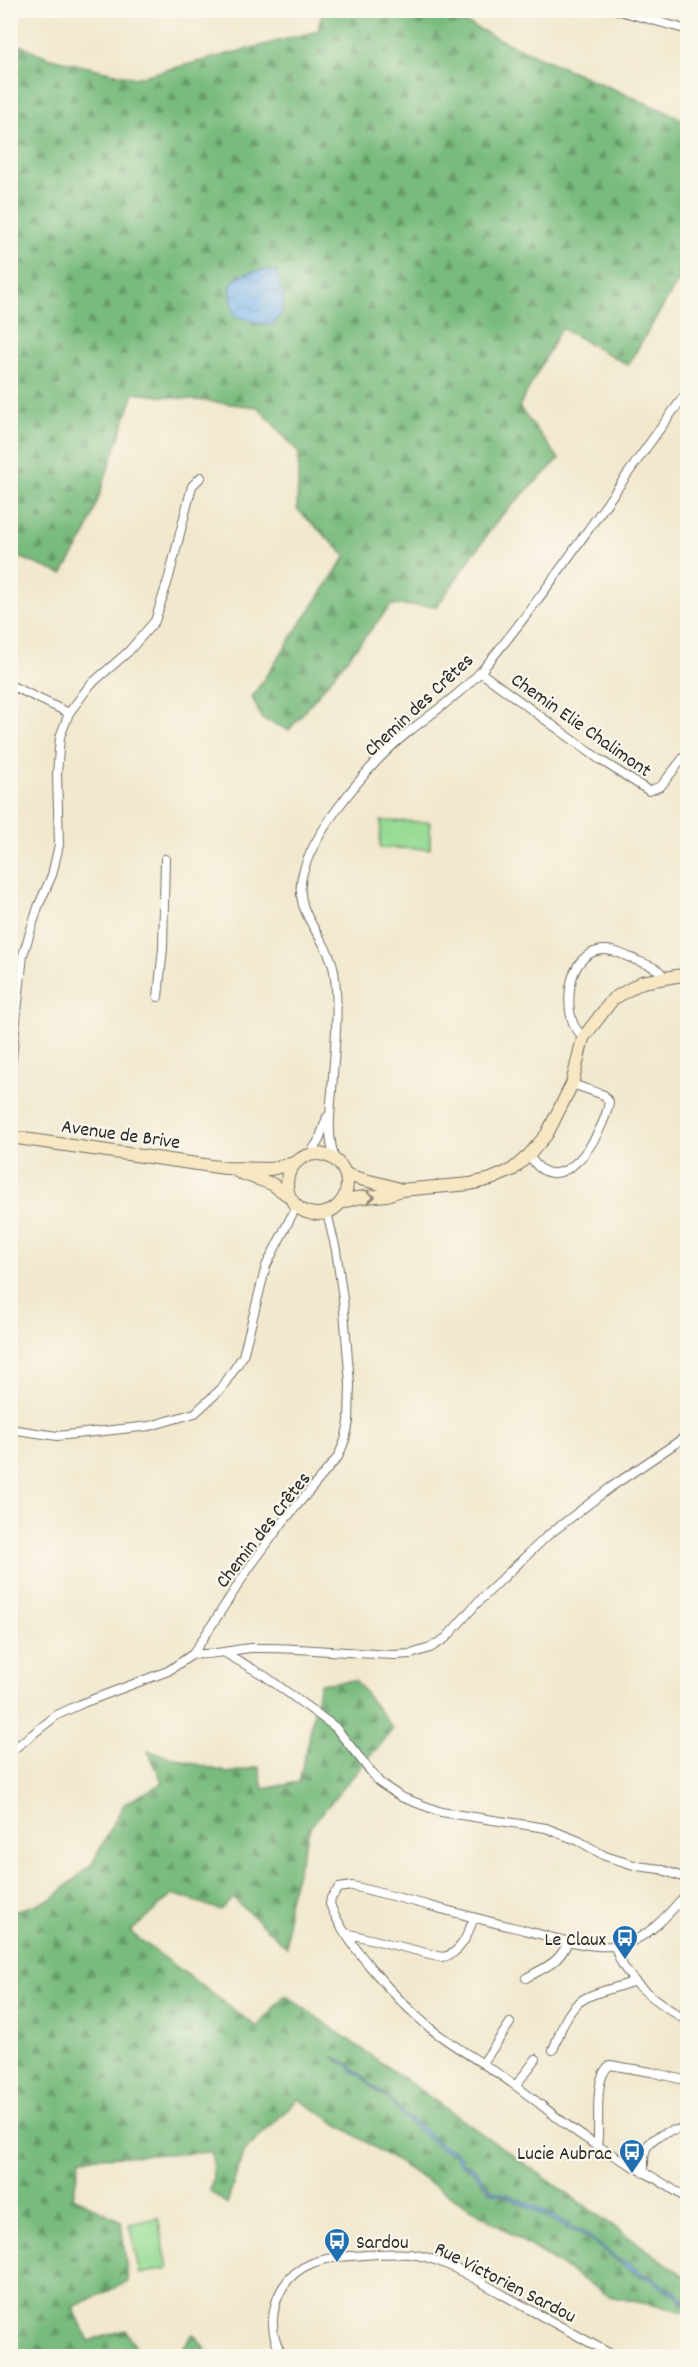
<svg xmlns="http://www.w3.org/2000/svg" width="698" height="2367" viewBox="0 0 698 2367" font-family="Dekko,sans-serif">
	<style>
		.grass { fill: #96db94; stroke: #608360; stroke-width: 1.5 }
		.forest { fill: url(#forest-firs); stroke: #527354; stroke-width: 1.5 }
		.water { fill: url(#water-waves); stroke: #52708c; stroke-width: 1.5 }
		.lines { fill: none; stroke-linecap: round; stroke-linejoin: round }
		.street-casing { stroke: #706d64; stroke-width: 10 }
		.secondary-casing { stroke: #706d64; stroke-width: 14 }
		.street { stroke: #fff; stroke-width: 8 }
		.secondary { stroke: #f7e8c3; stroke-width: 12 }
		.oneway { stroke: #918a77 }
		.labels { text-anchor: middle; stroke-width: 4.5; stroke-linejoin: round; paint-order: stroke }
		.street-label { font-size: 20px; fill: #2b2b2b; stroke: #fbf7ec }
		.poi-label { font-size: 20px; fill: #2b2b2b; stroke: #fbf7ec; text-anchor: end }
	</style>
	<defs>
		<pattern id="forest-firs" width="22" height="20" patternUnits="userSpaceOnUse" patternTransform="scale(1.5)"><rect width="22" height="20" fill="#78bb7e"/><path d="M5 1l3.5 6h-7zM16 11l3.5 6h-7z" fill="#639867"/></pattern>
		<pattern id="water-waves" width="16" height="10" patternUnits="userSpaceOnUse" patternTransform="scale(1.5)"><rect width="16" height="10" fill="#7ab5ec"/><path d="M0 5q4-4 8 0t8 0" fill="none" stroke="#6493bf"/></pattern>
	</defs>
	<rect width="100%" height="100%" fill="#fbf7ec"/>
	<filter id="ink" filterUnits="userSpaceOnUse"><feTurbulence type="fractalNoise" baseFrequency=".0167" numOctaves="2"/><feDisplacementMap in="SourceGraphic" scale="12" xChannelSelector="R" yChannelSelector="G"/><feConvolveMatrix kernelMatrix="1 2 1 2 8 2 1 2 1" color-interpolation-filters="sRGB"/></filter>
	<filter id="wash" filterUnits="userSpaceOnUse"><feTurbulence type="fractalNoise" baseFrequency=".008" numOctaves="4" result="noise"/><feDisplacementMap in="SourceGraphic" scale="24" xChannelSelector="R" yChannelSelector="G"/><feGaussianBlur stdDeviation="1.35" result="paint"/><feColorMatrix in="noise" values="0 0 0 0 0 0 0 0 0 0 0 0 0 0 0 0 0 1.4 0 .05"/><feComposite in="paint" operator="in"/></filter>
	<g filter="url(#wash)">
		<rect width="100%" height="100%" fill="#f1e8cd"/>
		<path class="grass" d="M381 821 430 822V849L380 848Z
			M158 2218 168 2268 140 2274 129 2224Z"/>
		<path class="forest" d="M322 11H442L505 42 687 121V266L628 365 561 328 519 407 559 459 499 518 437 606 391 605 289 730 262 719 252 697 346 556 297 509 299 453 258 407 134 393 86 534 62 574 11 554 10 41 50 58 135 78 318 31Z
			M355 1680 393 1729 310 1827 288 1903 287 1947 233 1898 221 1910 173 1894 130 1932 257 2027 285 1995 687 2278V2312L609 2296 298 2099 243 2153 227 2204 210 2191 213 2179 212 2152 80 2158 73 2197 121 2221 128 2282 73 2307 89 2341 125 2330 141 2356H11L10 2018 18 2015 14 1956H11L10 1913 53 1898 92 1864 124 1804 163 1783 148 1751 228 1773 259 1767 263 1789 299 1782 320 1684Z
			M193 2334 211 2355 209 2356H177Z"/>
		<path class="water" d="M265 270 276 271C282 290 290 307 274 324L267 325 235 316C227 282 227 275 265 270Z
			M332 2056 351 2065 353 2070 362 2075 369 2083 392 2101 404 2115 423 2129 439 2144 459 2154 463 2163 474 2168 493 2191 507 2194 542 2210 587 2235 619 2260 631 2265 644 2275 654 2278 668 2290 676 2292 684 2301H687V2304L682 2303 676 2295 666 2292 653 2280 640 2276 617 2261 586 2237 506 2196 492 2193 474 2172 460 2163 456 2155 440 2148 402 2116 390 2101 372 2087 360 2075 351 2071 349 2065 340 2062Z"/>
	</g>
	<g filter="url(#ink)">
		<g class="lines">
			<defs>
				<path id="street" d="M616 10 688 30
					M480 672 599 759 649 791 661 786 688 752
					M10 685 69 713 60 737 57 774 59 845 52 875 38 907 23 955 10 1077
					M69 713 90 685 128 652 155 621 169 577 192 486 201 477
					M158 997 163 948 165 859
					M583 1038C580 1033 575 1028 573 1023 564 999 570 952 603 950 614 949 628 957 638 961 649 965 659 968 665 978
					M310 1154 319 1140 327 1117
					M529 1155C560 1207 604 1134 609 1102L604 1095 572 1084
					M335 1159C327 1136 330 1114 332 1091 334 1052 340 1010 334 971 328 935 289 914 304 869 317 827 371 762 406 734 432 713 461 694 483 669 557 581 618 483 688 391
					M10 1429 57 1436 150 1426 195 1413 221 1389 243 1356 266 1266 296 1207
					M225 1653 265 1676 335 1727 380 1783 401 1797 441 1812 546 1828 579 1841 605 1856 637 1866 660 1869 688 1879
					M193 1654C214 1656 232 1649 253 1648 300 1647 347 1653 394 1655L411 1654 430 1648 446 1638 478 1602 547 1536 611 1487 688 1435
					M10 1752 57 1715 83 1703 168 1671 193 1654 249 1568 283 1522 338 1457 345 1440 349 1422 350 1384 343 1299 336 1250 327 1213
					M688 1892C671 1911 651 1936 625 1944 596 1953 542 1934 512 1927 459 1914 406 1899 352 1886L339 1888 331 1898 330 1904C345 1944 397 2000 430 2028 456 2049 486 2064 513 2084 542 2104 567 2128 598 2146 628 2165 660 2178 688 2200
					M346 1933 442 1957C461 1955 468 1933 474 1918
					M615 1946C624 1983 658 2001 688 2022
					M526 1978C545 1967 560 1963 568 1941
					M553 2050C559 2035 565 2015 577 2004 591 1991 617 1989 634 1981
					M483 2063 510 2023
					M516 2085 536 2059
					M597 2146C601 2124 592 2078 610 2065L651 2072 688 2081
					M644 2173C644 2165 643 2156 646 2149 652 2135 674 2128 688 2130
					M283 2356C269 2336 270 2308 283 2287 298 2263 323 2258 350 2256 369 2255 390 2252 410 2254 443 2258 473 2278 502 2294 539 2315 577 2335 614 2356"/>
				<path id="secondary" d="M10 1137 225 1168 271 1169 294 1163
					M287 1184a30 30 0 1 1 60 0a30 30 0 1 1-60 0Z
					M238 1172 272 1184 289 1196
					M346 1174C364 1182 382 1182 401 1190
					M340 1203 356 1198 387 1195 401 1190 470 1184 491 1179 512 1170 529 1155 547 1134 572 1084 583 1038 613 999 642 982 688 974"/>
			</defs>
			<use href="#street" class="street-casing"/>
			<use href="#secondary" class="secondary-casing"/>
			<use href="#street" class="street"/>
			<use href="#secondary" class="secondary"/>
		</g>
		<defs><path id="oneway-chevron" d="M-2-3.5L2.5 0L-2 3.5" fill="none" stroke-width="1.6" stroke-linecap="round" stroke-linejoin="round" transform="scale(1.5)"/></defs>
		<use class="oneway" href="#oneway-chevron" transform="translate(371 1197) rotate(-5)"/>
	</g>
	<defs>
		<symbol id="bus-pin" viewBox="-11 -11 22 30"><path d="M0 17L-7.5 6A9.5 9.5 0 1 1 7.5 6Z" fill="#1f6fb2" stroke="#fbf7ec"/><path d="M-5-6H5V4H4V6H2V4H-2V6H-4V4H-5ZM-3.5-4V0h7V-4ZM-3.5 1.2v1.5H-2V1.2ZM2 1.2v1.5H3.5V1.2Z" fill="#fff"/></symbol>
	</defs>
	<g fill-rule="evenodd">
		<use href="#bus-pin" x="610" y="1923" width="30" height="40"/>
		<use href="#bus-pin" x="617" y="2137" width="30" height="40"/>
		<use href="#bus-pin" x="322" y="2226" width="30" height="40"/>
	</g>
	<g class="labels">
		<g class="street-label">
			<text transform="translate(418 704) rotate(-43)" y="7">Chemin des Crêtes</text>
			<text transform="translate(582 724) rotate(35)" y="7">Chemin Elie Chalimont</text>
			<text transform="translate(121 1133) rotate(8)" y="7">Avenue de Brive</text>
			<text transform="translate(262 1529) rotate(-52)" y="7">Chemin des Crêtes</text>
			<text transform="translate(506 2281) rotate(27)" y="7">Rue Victorien Sardou</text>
		</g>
		<g class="poi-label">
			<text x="606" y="1945">Le Claux</text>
			<text x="612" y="2159">Lucie Aubrac</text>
			<text x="356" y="2248" text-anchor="start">Sardou</text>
		</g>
	</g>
	<rect width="698" height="2367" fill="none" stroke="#fbf7ec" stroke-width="36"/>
</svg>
